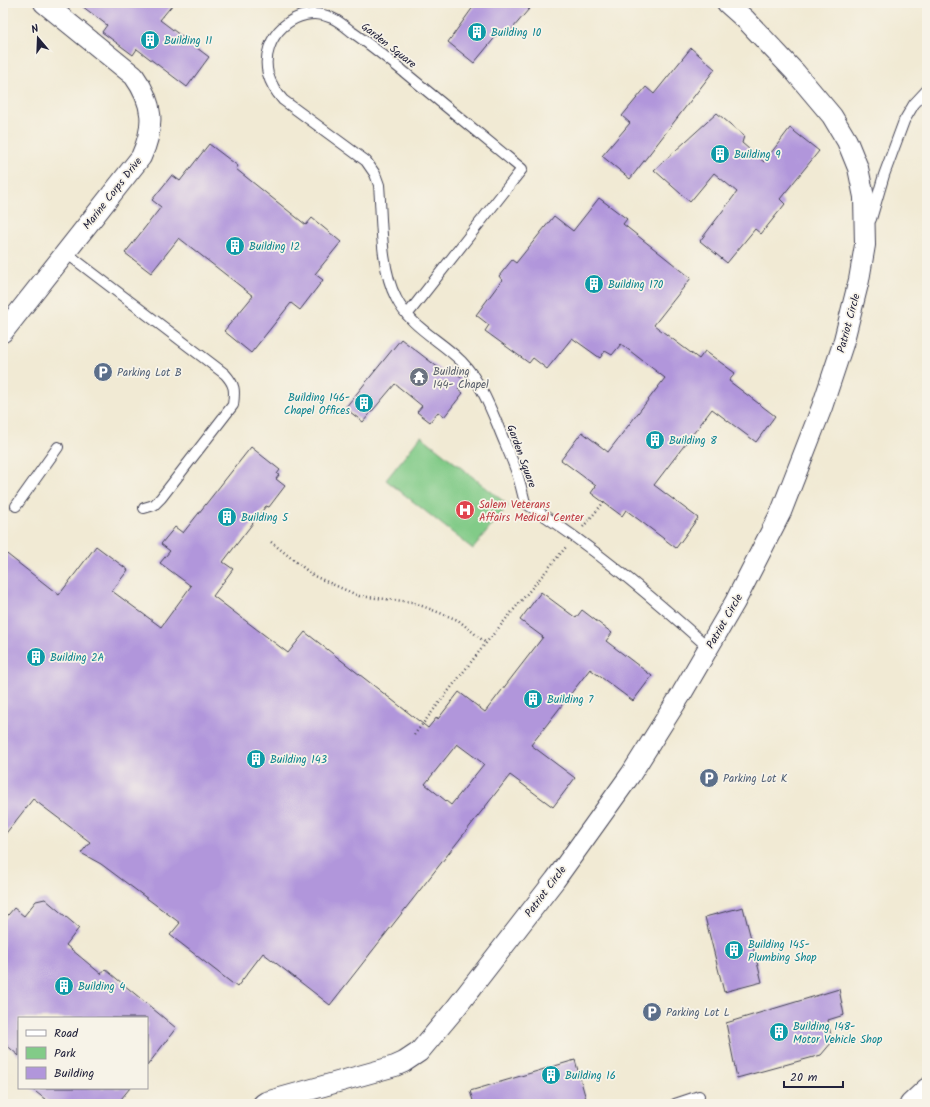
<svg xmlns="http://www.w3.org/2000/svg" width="930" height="1107" viewBox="0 0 930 1107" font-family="Kalam,sans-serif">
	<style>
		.green { fill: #82cb88; stroke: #527662 }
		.building { fill: #b196db; fill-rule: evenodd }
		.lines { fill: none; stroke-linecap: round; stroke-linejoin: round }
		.service-casing { stroke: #414052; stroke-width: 12 }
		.minor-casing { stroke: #414052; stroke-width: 22 }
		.path { stroke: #414052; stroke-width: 2.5; stroke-dasharray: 1 3; stroke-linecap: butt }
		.service { stroke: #fff; stroke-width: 10 }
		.minor { stroke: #fff; stroke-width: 20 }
		.labels { text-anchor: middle; stroke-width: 3.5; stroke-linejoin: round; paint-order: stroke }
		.culture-label { font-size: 11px; fill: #0d838f; stroke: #f7f3e8; text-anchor: start }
		.street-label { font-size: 11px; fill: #22223b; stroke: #f7f3e8 }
		.worship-label { font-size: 11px; fill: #5b616d; stroke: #f7f3e8; text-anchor: start }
		.service-label { font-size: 11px; fill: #4e5e75; stroke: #f7f3e8; text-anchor: start }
		.health-label { font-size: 11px; fill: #be3a42; stroke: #f7f3e8; text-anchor: start }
	</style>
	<rect width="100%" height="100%" fill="#f7f3e8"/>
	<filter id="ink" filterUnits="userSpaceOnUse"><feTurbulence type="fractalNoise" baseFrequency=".025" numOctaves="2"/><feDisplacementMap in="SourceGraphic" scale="8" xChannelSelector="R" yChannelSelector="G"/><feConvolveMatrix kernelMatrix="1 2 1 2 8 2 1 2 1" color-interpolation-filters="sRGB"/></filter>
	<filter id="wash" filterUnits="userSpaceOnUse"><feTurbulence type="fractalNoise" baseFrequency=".012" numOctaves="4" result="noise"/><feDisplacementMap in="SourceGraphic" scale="16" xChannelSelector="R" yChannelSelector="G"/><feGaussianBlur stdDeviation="0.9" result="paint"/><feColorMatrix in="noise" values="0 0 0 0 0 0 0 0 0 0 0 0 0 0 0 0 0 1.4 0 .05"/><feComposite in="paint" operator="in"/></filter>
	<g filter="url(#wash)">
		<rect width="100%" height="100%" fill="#f1ead4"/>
		<path class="green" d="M421 436 508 505 473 549 386 480Z"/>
		<g id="blocks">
			<path class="building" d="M78 3H174L160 20 209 57 187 87 137 49 133 55 102 32 107 25Z
				M476 3H534L508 34 502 29 474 63 448 42Z
				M691 48 715 69 630 179 602 156 630 123 622 116 646 87 654 94Z
				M717 113 744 136 742 143 764 162 790 128 819 151 780 199 785 204 761 234 755 229 727 263 700 241 737 192 714 173 690 202 654 170Z
				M209 144 238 166 236 169 306 225 312 218 341 242 315 274 323 280 300 310 291 303 251 353 224 331 253 296 179 238 151 273 125 253 161 207 152 200 172 175 180 181Z
				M599 198 627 219 623 224 691 278 654 325 699 359 705 351 735 373 729 381 775 416 756 442 712 409 654 485 698 518 676 548 626 510 622 516 591 493 596 486 561 460 582 432 608 452 665 378 621 344 612 355 605 351 600 358 572 338 547 369 533 358 529 363 485 331 489 325 476 315 502 280 499 276 512 260 516 263 554 216 573 231Z
				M401 339 444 372 448 367 465 380 458 389 463 393 444 417 438 412 430 422 417 412 422 406 395 384 363 422 345 408Z
				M251 447 280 470 277 474 279 475 276 479 285 486 269 507 266 506 223 562 233 569 213 596 288 653 305 632 428 728 437 717 438 719 459 692 485 712 543 637 520 620 541 592 576 618 582 610 612 633 606 641 652 676 633 701 590 669 531 745 575 778 553 807 510 775 330 1005 263 953 237 987 170 935 180 923 101 864 81 853 90 842 33 799 3 837V551L59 595 96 546 128 570 112 591 161 627 191 586 160 563 170 551 161 544 175 527 183 533ZM457 744 484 764 451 805 425 784Z
				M45 899 79 928 66 945 101 974 105 969 176 1028 147 1066V1018H19V1056L3 1042V921L14 908 24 916 36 901Z
				M743 907 762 982 724 992 705 917Z
				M839 989 844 1015 828 1020 832 1042 821 1055 737 1078 726 1023Z
				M575 1060 586 1099 570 1104H474L470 1091Z
				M31 1088H130L117 1104H51Z"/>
		</g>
	</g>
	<g filter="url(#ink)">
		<use href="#blocks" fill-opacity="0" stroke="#414052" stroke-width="1"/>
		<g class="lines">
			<defs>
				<path id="service" d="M871 219 884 175 904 121 914 104 927 90
					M65 252 225 374C235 385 235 390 233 405L161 498 154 505 144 508
					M407 315 522 169C481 135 439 101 398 67 383 55 368 43 352 32 346 27 339 21 332 18 297 2 259 37 268 74 271 85 276 92 283 100L366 161 375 174 379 185C382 220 380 267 396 298 410 327 439 339 461 361 479 380 488 402 498 426 503 439 509 452 514 465 519 477 522 491 525 503 591 545 651 596 709 648
					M16 506 58 447
					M675 1104 699 1096"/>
				<path id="minor" d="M3 332 141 157C155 126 154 104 134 76L44 3
					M263 1104 266 1102 395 1066 404 1062 419 1052 455 1009 555 880 631 774 682 693 735 602 781 512 822 407 843 344 859 280 865 245 864 197 858 168 847 141 832 116 795 72 746 20 727 3
					M910 1104 927 1088"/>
			</defs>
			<use href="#service" class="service-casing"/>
			<use href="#minor" class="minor-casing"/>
			<path class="path" d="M583 527 604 502
				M271 542 314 576 359 596 412 602 458 620 486 643
				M414 735 486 643 566 547"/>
			<use href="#service" class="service"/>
			<use href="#minor" class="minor"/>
		</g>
	</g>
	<defs>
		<symbol id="building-disc" viewBox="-11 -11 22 22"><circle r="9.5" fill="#0f9aa8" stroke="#f7f3e8"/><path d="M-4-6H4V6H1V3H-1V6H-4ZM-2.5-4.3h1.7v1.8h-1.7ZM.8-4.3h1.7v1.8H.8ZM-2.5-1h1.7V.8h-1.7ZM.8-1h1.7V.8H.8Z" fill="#fff"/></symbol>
		<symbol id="parking-disc" viewBox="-11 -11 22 22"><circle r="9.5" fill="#5c6f8a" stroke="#f7f3e8"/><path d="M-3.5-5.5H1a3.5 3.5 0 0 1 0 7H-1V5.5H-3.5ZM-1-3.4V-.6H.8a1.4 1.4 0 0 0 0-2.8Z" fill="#fff"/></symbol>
		<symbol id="temple-disc" viewBox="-11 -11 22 22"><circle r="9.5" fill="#6b7280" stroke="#f7f3e8"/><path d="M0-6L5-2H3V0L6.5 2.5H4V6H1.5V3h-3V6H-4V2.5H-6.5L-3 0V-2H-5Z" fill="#fff"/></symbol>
		<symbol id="hospital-disc" viewBox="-11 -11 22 22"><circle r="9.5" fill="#e0444e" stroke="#f7f3e8"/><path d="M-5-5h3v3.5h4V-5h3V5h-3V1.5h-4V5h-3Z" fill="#fff"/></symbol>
	</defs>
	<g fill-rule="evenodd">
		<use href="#building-disc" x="466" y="21" width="22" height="22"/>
		<use href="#building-disc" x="139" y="29" width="22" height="22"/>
		<use href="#building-disc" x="709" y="143" width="22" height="22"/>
		<use href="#building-disc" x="224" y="235" width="22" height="22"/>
		<use href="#building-disc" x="583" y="273" width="22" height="22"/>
		<use href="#parking-disc" x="92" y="361" width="22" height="22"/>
		<use href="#temple-disc" x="408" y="366" width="22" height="22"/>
		<use href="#building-disc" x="353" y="392" width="22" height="22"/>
		<use href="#building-disc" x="644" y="429" width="22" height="22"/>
		<use href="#hospital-disc" x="454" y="499" width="22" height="22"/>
		<use href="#building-disc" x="216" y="506" width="22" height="22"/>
		<use href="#building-disc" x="25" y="646" width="22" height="22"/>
		<use href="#building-disc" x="522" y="688" width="22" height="22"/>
		<use href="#building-disc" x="245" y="748" width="22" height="22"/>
		<use href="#parking-disc" x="698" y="767" width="22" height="22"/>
		<use href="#building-disc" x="723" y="939" width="22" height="22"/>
		<use href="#building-disc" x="53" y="975" width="22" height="22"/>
		<use href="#parking-disc" x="641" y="1001" width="22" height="22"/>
		<use href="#building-disc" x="768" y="1021" width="22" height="22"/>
		<use href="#building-disc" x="540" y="1064" width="22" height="22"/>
	</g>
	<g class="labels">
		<g class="culture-label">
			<text x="491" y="36">Building 10</text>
			<text x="164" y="44">Building 11</text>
			<text x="734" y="158">Building 9</text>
			<text x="249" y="250">Building 12</text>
			<text x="608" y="288">Building 170</text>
			<text x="350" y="401" text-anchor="end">Building 146-<tspan x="350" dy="13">Chapel Offices</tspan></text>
			<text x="669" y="444">Building 8</text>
			<text x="241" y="521">Building 5</text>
			<text x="50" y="661">Building 2A</text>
			<text x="547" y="703">Building 7</text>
			<text x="270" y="763">Building 143</text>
			<text x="748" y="948">Building 145-<tspan x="748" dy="13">Plumbing Shop</tspan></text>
			<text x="78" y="990">Building 4</text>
			<text x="793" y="1030">Building 148-<tspan x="793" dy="13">Motor Vehicle Shop</tspan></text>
			<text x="565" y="1079">Building 16</text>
		</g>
		<g class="street-label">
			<text transform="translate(389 45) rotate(38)" y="4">Garden Square</text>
			<text transform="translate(112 193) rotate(-52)" y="4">Marine Corps Drive</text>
			<text transform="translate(848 323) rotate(-75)" y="4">Patriot Circle</text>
			<text transform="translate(522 456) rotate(70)" y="4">Garden Square</text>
			<text transform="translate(724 621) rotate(-60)" y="4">Patriot Circle</text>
			<text transform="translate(545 891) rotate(-53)" y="4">Patriot Circle</text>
		</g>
		<g class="worship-label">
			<text x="433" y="375">Building<tspan x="433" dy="13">144- Chapel</tspan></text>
		</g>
		<g class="service-label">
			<text x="117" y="376">Parking Lot B</text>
			<text x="723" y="782">Parking Lot K</text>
			<text x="666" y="1016">Parking Lot L</text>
		</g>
		<g class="health-label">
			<text x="479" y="508">Salem Veterans<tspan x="479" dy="13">Affairs Medical Center</tspan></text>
		</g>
	</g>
	<rect width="930" height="1107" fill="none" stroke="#f7f3e8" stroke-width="16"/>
	<rect x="18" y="1017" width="130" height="72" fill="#f7f3e8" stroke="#a29fa3"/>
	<rect x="26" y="1030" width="20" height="6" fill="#ffffff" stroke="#a29fa3"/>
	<text x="54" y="1037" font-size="12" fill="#22223b">Road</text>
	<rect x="26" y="1047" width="20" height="12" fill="#82cb88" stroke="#a29fa3"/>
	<text x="54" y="1057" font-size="12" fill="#22223b">Park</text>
	<rect x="26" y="1067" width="20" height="12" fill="#b196db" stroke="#a29fa3"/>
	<text x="54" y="1077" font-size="12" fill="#22223b">Building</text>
	<g transform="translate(38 38) rotate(341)" stroke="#f7f3e8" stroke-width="3" paint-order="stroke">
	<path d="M0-3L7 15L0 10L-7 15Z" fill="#22223b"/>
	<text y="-6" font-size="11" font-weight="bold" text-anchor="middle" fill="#22223b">N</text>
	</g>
	<path d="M784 1081v6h59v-6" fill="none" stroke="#22223b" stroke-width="2"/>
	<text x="790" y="1081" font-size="12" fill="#22223b" stroke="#f7f3e8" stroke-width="3" paint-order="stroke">20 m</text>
</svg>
